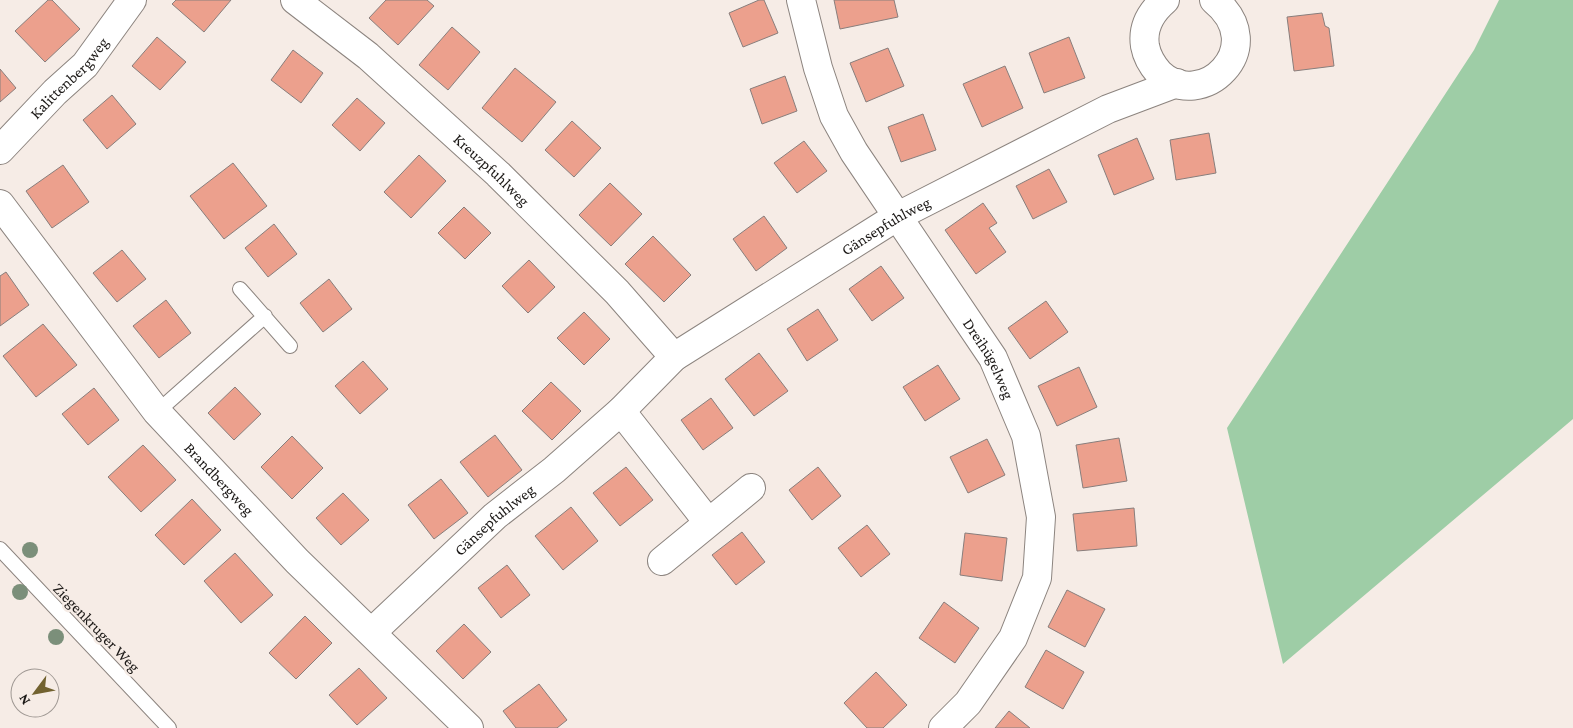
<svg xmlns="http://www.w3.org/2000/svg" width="1573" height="728" viewBox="0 0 1573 728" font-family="'Crimson Pro',serif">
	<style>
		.green { fill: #9ecda6 }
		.building { fill: #eca08d; stroke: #887e7c }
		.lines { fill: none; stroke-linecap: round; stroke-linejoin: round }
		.lane-casing { stroke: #8c847f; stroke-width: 16 }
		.street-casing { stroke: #8c847f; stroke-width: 30 }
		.lane { stroke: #fff; stroke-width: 14 }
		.street { stroke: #fff; stroke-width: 28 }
		.tree { fill: #7b8f7a }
		.labels { text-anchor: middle; stroke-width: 5; stroke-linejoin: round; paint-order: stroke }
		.street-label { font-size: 16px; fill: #1c1917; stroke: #f6ece6 }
	</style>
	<rect width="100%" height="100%" fill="#f6ece6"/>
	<path class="green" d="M1499 0H1573V419L1283 664 1227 428 1474 50Z"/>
	<path class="building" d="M48 0H52L80 29 45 62 15 31Z
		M176 0H231L204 32 172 4Z
		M386 0H427L434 6 398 45 369 18Z
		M759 0H764L778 33 743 47 729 13Z
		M834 0H894L898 17 840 29Z
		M1322 13 1325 26 1329 28 1334 66 1294 71 1287 17Z
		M452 27 480 52 448 90 419 65Z
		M157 37 186 62 160 90 132 66Z
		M1069 37 1085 78 1044 93 1029 53Z
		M888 48 904 86 866 102 850 63Z
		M293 50 323 73 301 103 271 80Z
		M1005 66 1023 108 982 127 963 84Z
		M515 68 556 102 522 142 482 108Z
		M0 69 16 88 0 102Z
		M785 76 797 111 762 124 750 89Z
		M112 95 136 124 107 149 83 120Z
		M357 98 385 123 360 151 332 125Z
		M923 114 936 150 901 162 888 127Z
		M572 121 601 148 574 177 545 150Z
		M1209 133 1216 173 1176 180 1170 140Z
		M1137 138 1154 179 1114 195 1098 155Z
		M804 141 827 171 797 193 774 163Z
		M419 155 446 181 411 218 384 192Z
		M233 163 267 206 224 239 190 196Z
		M63 165 89 202 52 228 26 191Z
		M1049 169 1067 202 1033 219 1016 186Z
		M610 183 642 214 611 246 579 215Z
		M983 203 997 223 989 228 1006 252 976 274 945 230Z
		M464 207 491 233 465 259 438 233Z
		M764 216 787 248 756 271 733 239Z
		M274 224 297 254 268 277 245 248Z
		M653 236 691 275 664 302 625 264Z
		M122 250 146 279 117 302 93 273Z
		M529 260 555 287 528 313 502 286Z
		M881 266 904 298 872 321 849 289Z
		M6 272 29 305 0 326V276Z
		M329 279 352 309 323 332 300 303Z
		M166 300 191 333 159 358 133 326Z
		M1046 301 1068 332 1030 359 1008 328Z
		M818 309 838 340 807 361 787 329Z
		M584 312 610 339 584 365 557 338Z
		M43 324 77 365 36 397 3 356Z
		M759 353 788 391 754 416 725 379Z
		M363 361 388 389 360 414 335 386Z
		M938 365 960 399 925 421 903 387Z
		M1079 367 1097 407 1057 426 1038 386Z
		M551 382 581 411 552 440 522 411Z
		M235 387 261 414 234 440 208 413Z
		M94 388 119 420 88 445 62 414Z
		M711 398 733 428 703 450 681 420Z
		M495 435 522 470 488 497 460 462Z
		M292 436 323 468 292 499 261 467Z
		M1119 438 1127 481 1083 488 1076 445Z
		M987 439 1005 475 968 493 950 457Z
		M143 445 176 480 141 512 108 477Z
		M626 467 653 500 620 526 593 493Z
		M818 467 841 496 812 520 789 490Z
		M441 479 468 513 434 539 408 505Z
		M343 493 369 520 341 545 316 518Z
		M192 499 221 530 184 565 155 535Z
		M571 507 598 541 563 570 535 536Z
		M1134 508 1137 546 1077 551 1073 514Z
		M867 525 890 554 861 577 838 548Z
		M742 532 765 562 736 585 712 555Z
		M965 533 1007 538 1002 581 960 575Z
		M235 553 273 595 241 623 204 581Z
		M507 565 530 595 501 618 478 588Z
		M1067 590 1105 609 1085 647 1048 627Z
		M944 602 979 628 955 663 919 638Z
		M305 616 332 643 296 679 269 653Z
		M464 624 491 652 463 679 436 651Z
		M1046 650 1084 672 1063 709 1025 687Z
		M359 668 387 698 357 725 329 695Z
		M876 672 907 705 883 728H867L844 703Z
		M539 684 567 720 557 728H516L503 711Z
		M1009 711 1030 728H995Z"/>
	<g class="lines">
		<defs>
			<path id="lane" d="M240 289 290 346
				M157 412 265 316
				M0 549 169 728"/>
			<g id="street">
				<path id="s1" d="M295 0 368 56 498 174 617 292 674 357"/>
				<path id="s2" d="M801 0 818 68 834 116 854 152 993 358 1026 436 1041 517 1037 578 1013 638 968 703 943 728"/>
				<path d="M1165 0C1151 12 1142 27 1145 46 1147 57 1152 65 1159 73 1201 114 1272 47 1214 0"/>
				<path id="s3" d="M0 150 55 92 85 65 132 0"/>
				<path id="s4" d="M0 204 157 412 297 561 469 728"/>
				<path d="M621 411 708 522"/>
				<path d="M662 561 751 488"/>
				<path id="s5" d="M372 632 495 516 554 470 621 411 674 357 898 216 1108 109 1177 83"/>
			</g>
		</defs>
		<use href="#lane" class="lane-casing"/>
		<use href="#street" class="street-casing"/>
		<use href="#lane" class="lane"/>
		<use href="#street" class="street"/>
	</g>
	<g class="tree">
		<circle cx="30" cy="550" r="8"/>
		<circle cx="20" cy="592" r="8"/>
		<circle cx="56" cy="637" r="8"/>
	</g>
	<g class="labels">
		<g class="street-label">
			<text dy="6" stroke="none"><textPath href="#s3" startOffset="100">Kalittenbergweg</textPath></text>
			<text dy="6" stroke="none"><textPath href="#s1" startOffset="260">Kreuzpfuhlweg</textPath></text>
			<text dy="6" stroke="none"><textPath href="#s5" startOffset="658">Gänsepfuhlweg</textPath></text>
			<text dy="6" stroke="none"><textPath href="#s2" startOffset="409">Dreihügelweg</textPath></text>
			<text dy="6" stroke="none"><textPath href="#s4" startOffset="352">Brandbergweg</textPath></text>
			<text dy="6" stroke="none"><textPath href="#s5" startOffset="166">Gänsepfuhlweg</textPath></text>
			<text transform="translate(97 627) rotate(46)" y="6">Ziegenkruger Weg</text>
		</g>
	</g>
	<g transform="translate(35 693) rotate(238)"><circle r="24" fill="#f6ece6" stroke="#9f9893"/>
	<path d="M0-4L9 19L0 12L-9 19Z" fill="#726230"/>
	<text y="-8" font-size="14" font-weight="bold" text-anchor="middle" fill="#1c1917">N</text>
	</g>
</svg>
